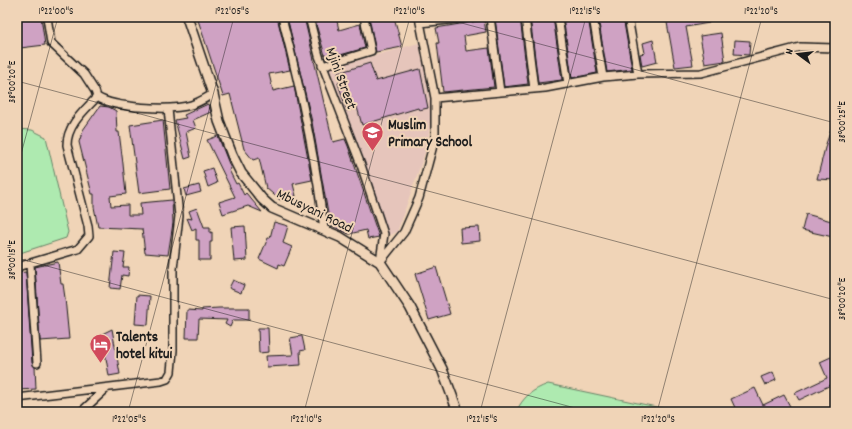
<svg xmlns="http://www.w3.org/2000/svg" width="852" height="429" viewBox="0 0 852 429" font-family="Dekko,sans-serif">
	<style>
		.built { fill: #e6c5bb }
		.green { fill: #aeeab0; stroke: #658366 }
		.building { fill: #cfa2c3; stroke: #1c1c1c }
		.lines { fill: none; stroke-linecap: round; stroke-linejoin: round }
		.street-casing { stroke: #1c1c1c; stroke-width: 10 }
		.secondary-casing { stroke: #1c1c1c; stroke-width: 12 }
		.street { stroke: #f0d4b7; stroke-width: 7 }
		.secondary { stroke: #f0d4b7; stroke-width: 9 }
		.ticks { fill: none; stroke: #1c1c1c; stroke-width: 1; stroke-opacity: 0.45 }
		.labels { text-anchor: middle; stroke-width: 4; stroke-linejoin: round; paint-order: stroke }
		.street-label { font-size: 15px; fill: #1c1c1c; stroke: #f0d4b7 }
		.poi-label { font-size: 15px; font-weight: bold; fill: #1c1c1c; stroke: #f0d4b7; text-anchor: start }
		.neatline { fill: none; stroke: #1c1c1c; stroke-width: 1.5 }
		.ticks-label { font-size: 10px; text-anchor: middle; fill: #1c1c1c }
	</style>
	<rect width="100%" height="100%" fill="#f0d4b7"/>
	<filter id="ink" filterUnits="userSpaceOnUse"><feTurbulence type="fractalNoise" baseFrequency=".025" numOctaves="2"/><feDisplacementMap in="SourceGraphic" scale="8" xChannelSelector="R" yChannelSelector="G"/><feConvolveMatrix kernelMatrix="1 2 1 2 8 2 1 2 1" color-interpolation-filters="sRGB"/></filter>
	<g filter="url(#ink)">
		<path class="built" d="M419 43 431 105 428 144 397 232 388 236 328 69Z"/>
		<path class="green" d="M17 129 32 130 46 137 68 232 66 238 17 254Z
			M548 384 680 412H516C523 397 532 390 548 384Z"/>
		<path class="building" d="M17 17H41L45 45 20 48Z
			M197 17H277L290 70 269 74 273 91 294 86 312 180 293 184 296 196 280 200 266 188 259 158 253 160 244 149 230 94 223 96Z
			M287 17H304L333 142 345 139 348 146 379 237 368 239 366 230 349 234 330 225 312 122Z
			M314 17H336L339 30 360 24 365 48 326 59Z
			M369 17H394L402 47 376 52Z
			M505 17H520L528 84 504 87 495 18Z
			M530 17H553L562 80 538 83Z
			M563 17H588L597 73 572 78Z
			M598 17H623L632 69 607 72Z
			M666 17H708L709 23 686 27 693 65 675 67Z
			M484 20 486 32 464 36 466 51 489 48 494 87 443 92 437 43H439L436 28Z
			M721 33 725 61 705 64 700 36Z
			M653 40 657 62 642 66 640 54 645 53 643 43Z
			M735 40 750 41 749 55 734 54Z
			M370 63 376 81 420 69 428 108 419 110 418 108 362 125 357 107 347 111 338 83 341 82 338 73Z
			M208 104 211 112 193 120 196 128 186 132 191 157 185 159 175 120 186 118 184 115Z
			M100 106 109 107 116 111 117 132H119L123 164 126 194 110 196 111 206 128 205V215H141L140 203 172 200 173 223 168 255 145 253 142 229 98 227 94 207V194H92L79 142 83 130Z
			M163 120 170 189 139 193 130 125Z
			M834 121 835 180 817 179 826 144Z
			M218 136 231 169 229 170 236 184 238 183 244 195 246 193 262 212 248 206 223 214 219 202 235 197 207 140Z
			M212 168 217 183 208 187 203 171Z
			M199 185 201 192 186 196 184 189Z
			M197 208 204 227H210V233L212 232V242H210V260H199V240H196V228L192 230 187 218 192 219 189 211Z
			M806 214 835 222 833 237 802 230Z
			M274 222 288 226 283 243 292 247 284 266 279 264 278 268 259 259 268 238H270Z
			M245 226 247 260 234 261 231 227Z
			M479 227 480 241 461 243 460 228Z
			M114 252 125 253 123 267H129L128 276 122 275 120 289 110 288Z
			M58 262 61 284H63L65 298 69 339 40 341 35 267Z
			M436 267 450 314 429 320 415 274Z
			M26 272 32 363 35 367 36 389 17 390V273Z
			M233 280 244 285 241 293 229 288Z
			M137 295 150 296 148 325 135 324Z
			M219 308H249V320H233L230 327 225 324 227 320 199 319 198 338H186L187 310 202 311V309Z
			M258 328H268L269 352 259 353Z
			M112 329 120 374 109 376 102 334Z
			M302 336 305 350 300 351 301 365 267 367 266 356 293 355 290 338Z
			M831 357 835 365V383L799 400 795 393 827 378 820 362Z
			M773 372 776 380 765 385 761 377Z
			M755 388 763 405 784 395 793 412H737L731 399Z"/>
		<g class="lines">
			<defs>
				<path id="street" d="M47 17 51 43 84 74 95 91 97 97C114 108 170 111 191 105 198 103 206 98 213 94
					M282 17C300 87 316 158 324 230
					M309 17 319 56 361 165 384 234 380 261
					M490 17 500 92
					M525 17 534 89
					M558 17 568 84
					M593 17 603 77
					M628 17 638 74
					M420 23 474 17
					M322 66 371 51 364 17
					M435 98 545 88 603 77 638 74 701 73 800 47 835 48
					M380 262 404 232 419 198 435 138V98L419 17
					M30 264 37 363
					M17 267 78 249 89 236 88 226 67 145C67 125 84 111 97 97
					M17 398 161 381 167 379 171 372 173 350V269L179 216 168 109
					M81 412 107 388"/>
				<path id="secondary" d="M187 17 213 94 219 121 232 155 241 173 262 199 272 208 340 237 380 262 410 307 442 369 458 412"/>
			</defs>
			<use href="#street" class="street-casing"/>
			<use href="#secondary" class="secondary-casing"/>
			<use href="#street" class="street"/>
			<use href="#secondary" class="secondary"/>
		</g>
	</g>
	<path class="ticks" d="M439 17 835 123M17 81 835 300M17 169 58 17M17 258 590 412M128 412 234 17M304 412 410 17M480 412 586 17M657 412 762 17M833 412 835 403"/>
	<defs>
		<symbol id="school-pin" viewBox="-11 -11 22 30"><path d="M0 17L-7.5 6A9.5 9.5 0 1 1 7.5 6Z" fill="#d1495b" stroke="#f0d4b7"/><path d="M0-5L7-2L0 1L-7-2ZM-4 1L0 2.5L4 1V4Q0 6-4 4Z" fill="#fff"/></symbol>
		<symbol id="hotel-pin" viewBox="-11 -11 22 30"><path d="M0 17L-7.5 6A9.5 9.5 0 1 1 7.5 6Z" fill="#d1495b" stroke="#f0d4b7"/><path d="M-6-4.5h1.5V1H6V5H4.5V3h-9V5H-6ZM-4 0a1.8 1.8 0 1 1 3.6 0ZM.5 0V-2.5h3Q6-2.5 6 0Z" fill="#fff"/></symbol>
	</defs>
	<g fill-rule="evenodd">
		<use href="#school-pin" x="360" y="120" width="25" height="34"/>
		<use href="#hotel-pin" x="88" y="332" width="25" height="34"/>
	</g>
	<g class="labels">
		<g class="street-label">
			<text transform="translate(342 78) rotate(70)" y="5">Mjini Street</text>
			<text transform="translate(315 210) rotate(26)" y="5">Mbusyani Road</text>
		</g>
		<g class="poi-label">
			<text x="388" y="129">Muslim<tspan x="388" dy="17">Primary School</tspan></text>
			<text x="116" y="341">Talents<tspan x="116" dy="17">hotel kitui</tspan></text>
		</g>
	</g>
	<rect width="852" height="429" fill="none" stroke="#f0d4b7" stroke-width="44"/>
	<g transform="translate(798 54) rotate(285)" stroke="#f0d4b7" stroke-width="3" paint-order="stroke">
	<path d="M0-3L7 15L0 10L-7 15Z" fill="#1c1c1c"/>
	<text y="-6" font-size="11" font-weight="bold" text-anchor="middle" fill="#1c1c1c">N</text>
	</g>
	<rect x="22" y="22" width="808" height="385" class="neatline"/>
	<g class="ticks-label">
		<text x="56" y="14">1°22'00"S</text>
		<text x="232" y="14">1°22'05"S</text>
		<text x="409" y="14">1°22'10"S</text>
		<text x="585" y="14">1°22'15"S</text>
		<text x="761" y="14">1°22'20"S</text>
		<text transform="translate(11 82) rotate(-90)" y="4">38°00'20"E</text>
		<text transform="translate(841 122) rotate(-90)" y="4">38°00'25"E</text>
		<text transform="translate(11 260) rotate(-90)" y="4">38°00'15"E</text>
		<text transform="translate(841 299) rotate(-90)" y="4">38°00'20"E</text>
		<text x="129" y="422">1°22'05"S</text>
		<text x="306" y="422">1°22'10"S</text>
		<text x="482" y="422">1°22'15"S</text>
		<text x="658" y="422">1°22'20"S</text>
	</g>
</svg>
